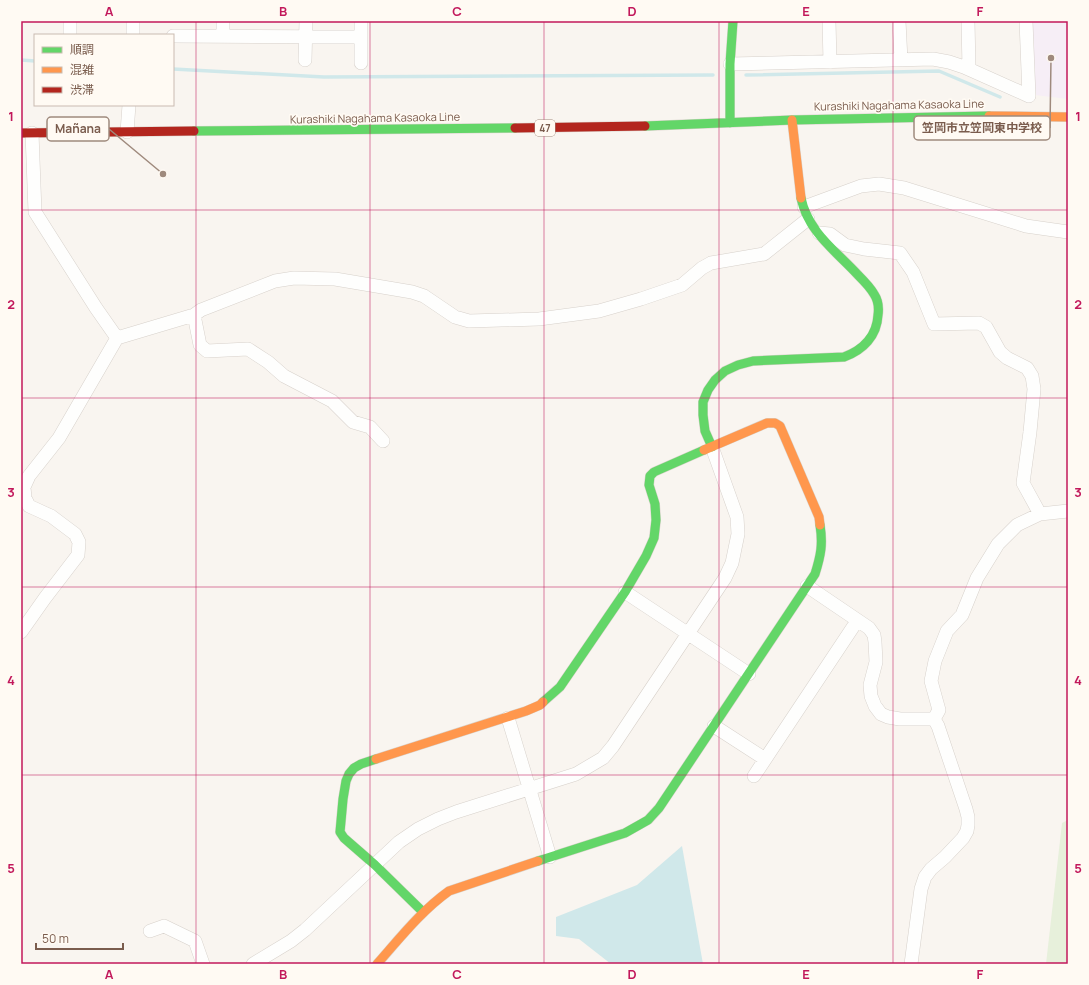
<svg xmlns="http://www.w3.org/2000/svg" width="1089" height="985" viewBox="0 0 1089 985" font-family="Manrope,'Noto Sans JP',sans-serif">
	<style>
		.education { fill: #f6eef6 }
		.green { fill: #e7f0db }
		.water { fill: #d0e8ea }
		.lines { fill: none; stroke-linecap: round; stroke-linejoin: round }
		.stream { stroke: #d0e8ea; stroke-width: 3.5 }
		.street-casing { stroke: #d7d1cb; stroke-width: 14 }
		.fast-casing { stroke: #d9d2cb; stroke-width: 10 }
		.slow-casing { stroke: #d9d2cb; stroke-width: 10 }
		.jam-casing { stroke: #d9d2cb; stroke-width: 10 }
		.street { stroke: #fefefd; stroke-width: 13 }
		.fast { stroke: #63d668; stroke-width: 9 }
		.slow { stroke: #ff974d; stroke-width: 9 }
		.jam { stroke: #b3261e; stroke-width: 9 }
		.grid { fill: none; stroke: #c2185b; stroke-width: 1; stroke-opacity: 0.55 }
		.labels { text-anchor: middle; stroke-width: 3.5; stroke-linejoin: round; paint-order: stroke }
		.shield { fill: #fffaf3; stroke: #a28b7f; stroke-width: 1 }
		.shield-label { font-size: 10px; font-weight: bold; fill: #7a5c4d }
		.street-label { font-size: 11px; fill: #7a5c4d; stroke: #fffaf3 }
		.leader { fill: none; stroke: #9f8a7d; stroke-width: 1.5 }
		.callout-dot { fill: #9f8a7d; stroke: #fffaf3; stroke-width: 1.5 }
		.callout { fill: #fffaf3; stroke: #9f8a7d; stroke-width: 1.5 }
		.callout-label { font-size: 12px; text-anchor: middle; font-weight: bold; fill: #7a5c4d }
		.neatline { fill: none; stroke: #c2185b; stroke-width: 1.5 }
		.grid-label { font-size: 13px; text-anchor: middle; font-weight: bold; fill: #c2185b }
	</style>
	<rect width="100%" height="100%" fill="#f9f5f0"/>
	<path class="education" d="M1032 21H1068V99L1035 95Z"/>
	<path class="green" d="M1068 820V964H1046L1062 823Z"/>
	<path class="water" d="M682 846 703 964H611L579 939 556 936V917L637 885Z"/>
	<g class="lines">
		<path class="stream" d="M21 60 35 61
			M173 69 324 77 713 75
			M746 75 939 71 1000 97"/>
		<defs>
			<path id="street" d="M70 21V35
				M829 21 830 62
				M899 21 901 60
				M968 21 969 69
				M133 35V21
				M173 36 361 37
				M223 36V21
				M305 60 306 21
				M361 63V21
				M730 64 933 59 949 62 964 67 1029 96 1026 21
				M127 132 129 105
				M32 133 35 212 96 308 117 338
				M804 207 861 186 879 184 904 188 1026 226 1068 232
				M819 233 830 234 845 245 864 249 900 253 913 272 934 324 979 323 986 327 1000 352 1007 358 1027 368 1032 376 1034 389 1030 432 1023 483 1040 514
				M194 315 200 345 207 351 248 349 268 362 284 376 332 401 353 422 370 427 383 441
				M807 586 869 628 874 635 875 642 876 662 870 685 871 696 875 706 881 714 888 717 900 719H934
				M625 592 749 674
				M21 632 45 598 78 555 79 542 75 534 51 516 29 506 25 498 24 487 29 476 59 438 117 338 194 315 201 310 275 281 294 278 335 279 412 292 424 296 455 317 469 321 539 319 599 311 641 299 682 285 702 268 711 263 764 254 808 219
				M508 718 550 857
				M934 719 939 710 931 681 935 661 947 631 962 615 977 578 998 544 1017 525 1040 514 1068 511
				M714 726 765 759
				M754 776 857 621
				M150 931 164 926 195 941 203 964
				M253 964 291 941 305 930 399 842 418 829 438 819 456 812 576 774 603 758 613 746 725 578 732 563 738 534 737 517 712 447
				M911 964 921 889 925 877 931 869 945 857 963 838 967 831 968 825V817L966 809 938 726 934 719"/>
			<path id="fast" d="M730 123V64L733 21
				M645 126 792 120 989 116
				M194 131 515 128
				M712 447 705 431 703 415V402L708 390 715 380 725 371 738 365 753 361 844 357C863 350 877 336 878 315 879 308 878 300 874 294 870 287 864 281 858 275 836 251 808 232 801 198
				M543 702 560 687 625 592 646 556 654 538 656 520 655 504 649 485 650 476 654 472 704 450
				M376 759 361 764 354 768 349 774 346 781 343 799 340 832 344 838 375 865 423 912
				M538 861 625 833 648 820 659 808 815 574C821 555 823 544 820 525"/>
			<path id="slow" d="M989 116 1068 117
				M792 120 801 198
				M704 450 767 423H775L780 426 819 517 820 525
				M376 759 526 711 540 705 543 702
				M377 964C400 938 421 911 449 891L538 861"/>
			<path id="jam" d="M515 128 645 126
				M21 133 194 131"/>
		</defs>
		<use href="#street" class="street-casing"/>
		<use href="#fast" class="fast-casing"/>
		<use href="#slow" class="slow-casing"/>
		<use href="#jam" class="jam-casing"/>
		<use href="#street" class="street"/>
		<use href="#fast" class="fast"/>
		<use href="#slow" class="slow"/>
		<use href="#jam" class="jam"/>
	</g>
	<path class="grid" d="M196 21V964M370 21V964M544 21V964M719 21V964M893 21V964M21 210H1068M21 398H1068M21 587H1068M21 775H1068"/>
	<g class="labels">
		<rect class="shield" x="535" y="120" width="20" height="16" rx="3"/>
		<g class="shield-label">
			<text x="545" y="132">47</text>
		</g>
		<g class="street-label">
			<text transform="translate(899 105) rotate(-1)" y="4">Kurashiki Nagahama Kasaoka Line</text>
			<text transform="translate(375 118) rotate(-1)" y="4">Kurashiki Nagahama Kasaoka Line</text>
		</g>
	</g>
	<path class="leader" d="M1051 58L1050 128M163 174L109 129"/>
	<g class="callout-dot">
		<circle cx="1051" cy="58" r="4"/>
		<circle cx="163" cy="174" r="4"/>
	</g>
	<g class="callout">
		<rect x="914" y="116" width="136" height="24" rx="4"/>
		<rect x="47" y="117" width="62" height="24" rx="4"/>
	</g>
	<g class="callout-label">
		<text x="982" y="132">笠岡市立笠岡東中学校</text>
		<text x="78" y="133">Mañana</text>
	</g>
	<rect width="1089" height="985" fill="none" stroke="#fffaf3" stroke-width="44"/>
	<rect x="34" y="34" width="140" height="72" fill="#fffaf3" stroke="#cabbb1"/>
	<rect x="42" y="47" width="20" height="6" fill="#63d668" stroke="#cabbb1"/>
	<text x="70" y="54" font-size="12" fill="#7a5c4d">順調</text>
	<rect x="42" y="67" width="20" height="6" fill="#ff974d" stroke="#cabbb1"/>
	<text x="70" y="74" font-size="12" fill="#7a5c4d">混雑</text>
	<rect x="42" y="87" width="20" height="6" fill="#b3261e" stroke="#cabbb1"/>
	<text x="70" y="94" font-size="12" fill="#7a5c4d">渋滞</text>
	<path d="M36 943v6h87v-6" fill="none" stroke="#7a5c4d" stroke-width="2"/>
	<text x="42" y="943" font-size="12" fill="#7a5c4d" stroke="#fffaf3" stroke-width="3" paint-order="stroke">50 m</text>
	<rect x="22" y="22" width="1045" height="941" class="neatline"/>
	<g class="grid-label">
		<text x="109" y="16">A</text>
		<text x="283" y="16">B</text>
		<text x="457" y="16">C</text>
		<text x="632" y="16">D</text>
		<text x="806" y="16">E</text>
		<text x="980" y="16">F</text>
		<text x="11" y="121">1</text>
		<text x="1078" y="121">1</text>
		<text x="11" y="309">2</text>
		<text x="1078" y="309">2</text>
		<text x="11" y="497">3</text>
		<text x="1078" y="497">3</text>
		<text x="11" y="685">4</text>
		<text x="1078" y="685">4</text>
		<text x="11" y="873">5</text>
		<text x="1078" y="873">5</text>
		<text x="109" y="979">A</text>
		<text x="283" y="979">B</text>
		<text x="457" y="979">C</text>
		<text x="632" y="979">D</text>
		<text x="806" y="979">E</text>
		<text x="980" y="979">F</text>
	</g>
</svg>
